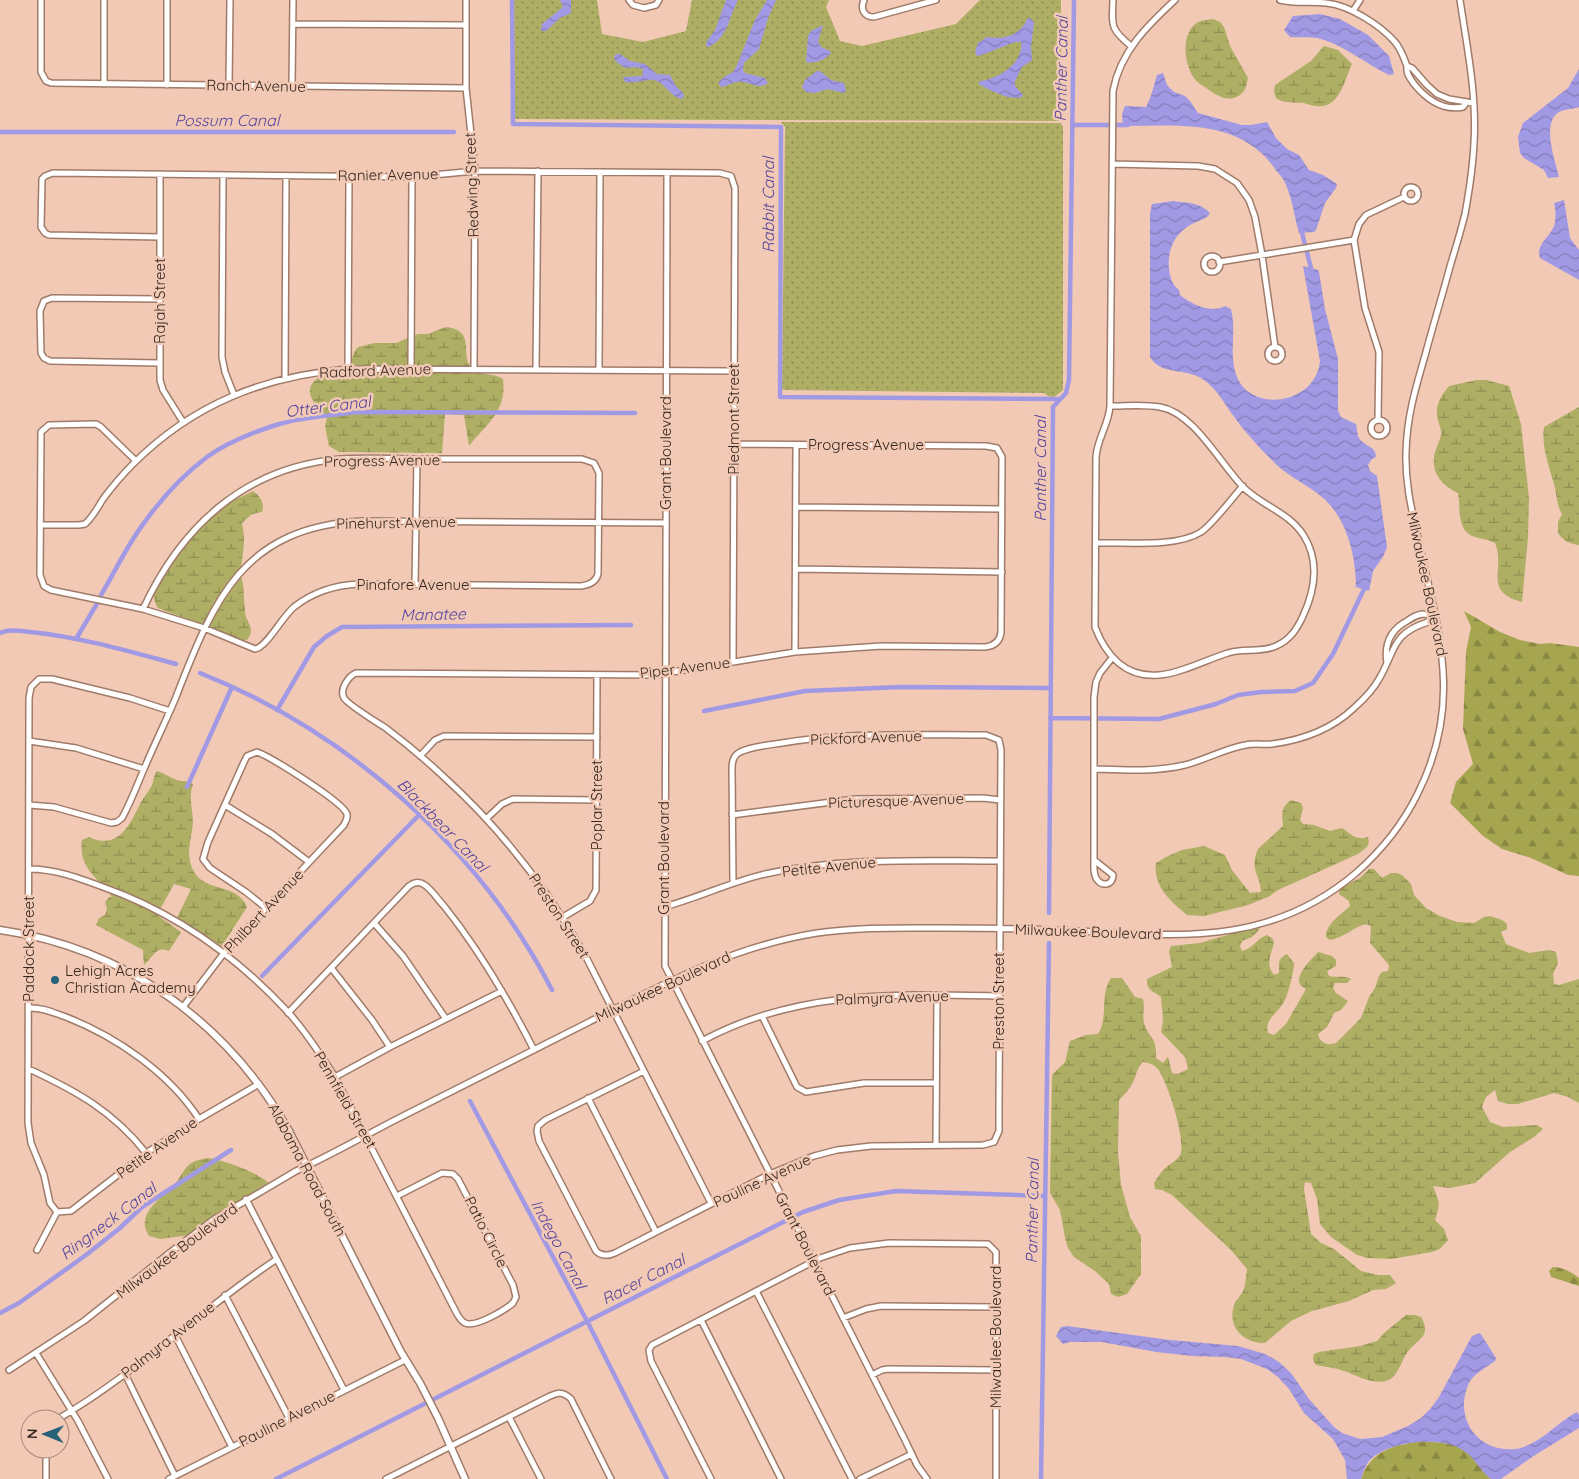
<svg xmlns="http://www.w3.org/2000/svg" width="1579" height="1479" viewBox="0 0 1579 1479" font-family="Quicksand,sans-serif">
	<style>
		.grass { fill: url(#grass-dots) }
		.forest { fill: url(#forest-firs) }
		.wetland { fill: url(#wetland-marsh) }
		.water { fill: url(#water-waves) }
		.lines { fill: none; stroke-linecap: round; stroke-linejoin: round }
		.canal { stroke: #a299e5; stroke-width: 4.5 }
		.minor-casing { stroke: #a07b69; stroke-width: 8 }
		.tertiary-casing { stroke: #a07b69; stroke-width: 9 }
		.minor { stroke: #fff; stroke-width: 5 }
		.tertiary { stroke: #fff; stroke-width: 6 }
		.poi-dot { fill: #26617a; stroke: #f1c9b5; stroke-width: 2 }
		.labels { text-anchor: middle; stroke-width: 5; stroke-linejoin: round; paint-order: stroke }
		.street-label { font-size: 15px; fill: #36271f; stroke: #f1c9b5 }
		.poi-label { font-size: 15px; fill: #36271f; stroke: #f1c9b5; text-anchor: start }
		.water-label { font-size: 16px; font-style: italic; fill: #55449e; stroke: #f1c9b5 }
	</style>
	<defs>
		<pattern id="grass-dots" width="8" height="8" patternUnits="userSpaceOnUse" patternTransform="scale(1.25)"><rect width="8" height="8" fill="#aeae64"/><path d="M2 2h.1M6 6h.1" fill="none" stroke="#8e8e52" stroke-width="1.8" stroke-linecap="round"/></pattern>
		<pattern id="forest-firs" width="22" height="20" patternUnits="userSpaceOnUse" patternTransform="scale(1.25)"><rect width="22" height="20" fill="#a7a650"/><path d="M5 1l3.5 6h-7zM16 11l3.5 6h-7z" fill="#898742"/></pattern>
		<pattern id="wetland-marsh" width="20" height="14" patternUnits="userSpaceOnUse" patternTransform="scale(1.25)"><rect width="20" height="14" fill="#aeae64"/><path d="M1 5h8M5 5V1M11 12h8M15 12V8" fill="none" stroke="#8e8e52"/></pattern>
		<pattern id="water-waves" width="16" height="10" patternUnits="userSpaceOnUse" patternTransform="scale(1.25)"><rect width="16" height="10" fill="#a299e5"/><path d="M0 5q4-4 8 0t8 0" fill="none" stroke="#857db9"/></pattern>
	</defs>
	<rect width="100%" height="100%" fill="#f1c9b5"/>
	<path class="grass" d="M514 0H597L602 34 643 42 686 31 692 0H829L826 7 840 41 862 46 956 24 980 0H1061V121L512 119Z
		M781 122 1061 123 1063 127V390L1054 397 1048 396 1044 393 784 390 782 389 785 127Z"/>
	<path class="forest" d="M1464 611 1500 632 1520 640 1540 644 1550 643 1579 647V876L1568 875 1531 858 1502 849 1483 836 1450 803 1456 782 1473 764 1463 729 1466 652 1471 627Z
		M1553 1267C1562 1267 1572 1272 1579 1278V1286L1551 1277 1549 1271Z
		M1415 1442C1435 1442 1460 1440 1474 1458 1480 1465 1484 1474 1491 1479H1361C1371 1452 1388 1447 1415 1442Z"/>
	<path class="wetland" d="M1213 19 1220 22 1224 27 1230 46 1248 78C1247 81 1247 86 1245 89 1236 104 1221 99 1209 90 1204 86 1198 84 1194 78 1184 64 1180 33 1198 22 1202 20 1208 20 1213 19Z
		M1324 46 1338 50 1352 64C1346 77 1340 104 1323 106 1316 107 1310 105 1304 103 1294 102 1285 104 1276 98L1274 92 1275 85 1311 61Z
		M448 327C476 332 460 354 471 368 478 377 494 372 503 379 507 412 487 423 469 446L464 415 445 414 442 453 346 452H339L329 446 325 426 327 417C323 410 315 406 312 399 301 377 336 370 350 366L354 352 358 347 375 343H396L418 334H428L443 328Z
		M1477 380H1486L1509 386 1521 424 1529 498 1528 537 1522 602C1482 591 1506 570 1495 543 1488 539 1480 539 1472 536 1456 528 1461 507 1458 493 1444 486 1432 476 1434 457 1435 450 1439 443 1441 435 1442 430 1439 425 1438 420 1434 406 1441 396 1449 386Z
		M1579 407V545C1570 544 1563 541 1558 533V522L1562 514C1557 506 1557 497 1555 488 1550 468 1541 448 1544 427Z
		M253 491C260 496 265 503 262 512L252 514 242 523C246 544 243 549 241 569 240 574 242 579 243 584 244 594 244 602 245 611 245 622 257 628 247 640H242L158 608C142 583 175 552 191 536 198 529 205 520 213 514 224 504 240 498 253 491Z
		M157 771C165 773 170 778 177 780 183 782 188 780 193 784 188 798 193 809 193 823 192 836 187 848 190 861 197 896 237 880 247 907L222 946 177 918 191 889 174 884 157 915 181 932 169 951C156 945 153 957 144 965L143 950 96 925 99 918 105 915 107 909 105 902 109 897H112C99 878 78 869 82 840L89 837C119 851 130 824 141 802 144 797 149 791 152 785 154 779 153 777 157 771Z
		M1291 800 1301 803 1303 808 1300 820 1303 824 1314 825 1330 831 1342 828C1351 834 1356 841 1368 837L1369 842 1367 847 1358 854 1278 890 1268 897 1248 905 1204 916 1187 915C1170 901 1153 886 1156 863L1166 857 1182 850 1204 846 1225 855 1232 870 1250 893 1261 892C1260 874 1249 870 1258 849L1283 826C1282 815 1280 808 1291 800Z
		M1369 869H1374L1382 878 1391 873H1397L1402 875 1411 884 1414 895 1426 908 1440 916 1457 922 1474 923 1484 917 1490 916 1502 920 1507 924V929L1501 932 1506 944 1529 953 1549 950 1556 952 1558 963 1553 974 1554 984 1559 985 1579 979V1103L1568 1097 1554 1093 1518 1104H1508L1498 1101 1495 1090 1486 1097 1482 1107 1490 1122 1503 1127 1537 1125 1543 1129 1534 1137 1510 1152 1475 1183 1450 1188 1433 1186C1439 1202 1441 1202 1435 1220L1444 1229 1448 1240 1440 1249 1432 1252 1391 1259 1368 1258 1357 1255 1331 1237 1320 1224 1317 1199 1311 1183 1305 1182 1304 1189 1311 1234 1321 1243 1334 1249 1361 1271 1378 1275H1390L1396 1283 1386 1289 1373 1290 1349 1301 1312 1311 1291 1321 1265 1343C1244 1343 1227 1328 1234 1305 1236 1299 1242 1295 1244 1289 1246 1283 1246 1275 1247 1269L1231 1250 1172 1195 1162 1190 1155 1189 1154 1183C1158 1177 1162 1170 1169 1165 1173 1162 1177 1160 1180 1155 1187 1143 1167 1079 1157 1068 1153 1064 1149 1063 1143 1062 1136 1068 1137 1076 1132 1084 1129 1090 1124 1095 1119 1100L1118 1152 1121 1185 1130 1217 1141 1236V1274L1127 1294 1118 1297 1111 1294 1109 1284 1095 1271 1074 1257 1068 1248 1065 1238 1060 1210 1050 1193 1052 1075 1065 1062 1070 1041 1086 1035 1098 1034C1109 1017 1099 995 1111 978H1122L1135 997 1143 999C1145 1007 1142 1015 1144 1023 1149 1040 1157 1035 1156 1058L1163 1063 1168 1057 1172 1073 1178 1074 1188 1069 1185 1057 1161 1032 1163 1021 1161 997C1154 991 1146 991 1147 979L1172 967 1169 951 1171 946 1200 943 1255 927 1260 929 1252 937 1242 941 1240 946 1242 951C1254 948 1257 938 1267 935L1272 938 1274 943C1271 955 1265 963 1274 975L1279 973C1279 964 1277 959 1287 954L1294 963C1294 971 1288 995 1284 1002 1278 1013 1264 1019 1268 1033L1274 1035 1286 1024 1306 989C1288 981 1310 961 1318 952L1332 956 1336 960V966L1327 971 1329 976C1337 978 1344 975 1351 979L1347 983H1335L1333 988 1336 993 1348 1001 1341 1010 1334 1013 1327 1027 1318 1034C1320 1043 1327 1046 1336 1043L1361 1018 1369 997 1375 988 1379 976 1382 972 1388 971 1389 965 1370 943 1371 926 1366 924C1353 927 1344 938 1330 940L1326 937C1326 923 1341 915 1350 906L1349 901 1339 894 1340 888 1360 878Z
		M208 1158C224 1160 260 1173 271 1185L190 1235 160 1239 149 1236C134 1214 163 1197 175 1184 181 1177 184 1167 193 1162 197 1160 203 1159 208 1158Z
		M1406 1315H1415L1421 1317C1431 1335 1421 1337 1410 1349 1403 1356 1401 1368 1394 1376 1381 1389 1360 1377 1347 1372 1337 1368 1326 1367 1316 1365L1313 1360 1314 1354 1319 1352 1360 1346 1377 1341 1384 1333Z"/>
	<path class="water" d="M560 0H571V13L560 18 546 31H541L542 24 563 7Z
		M726 0H738C729 17 728 37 709 47L706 46 707 41 715 30Z
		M767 0H776L768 18 759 49 744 63 743 70 745 73 765 78 768 83C757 91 748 80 737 82 731 83 727 86 721 87L718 83 724 77 733 72 737 65 755 20Z
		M1320 14 1340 19 1368 35 1389 56 1394 74 1389 75C1366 64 1345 46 1321 39 1311 36 1299 38 1290 37L1284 30 1293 16Z
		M1028 18H1030L1034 22 1031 47 1032 59 1031 61 1022 67 1015 81V86L1023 95 1022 97C1008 101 991 90 978 84L980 81C998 79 1024 63 1021 42H1015L979 56 976 55 975 52 978 43 987 37C1005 40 1020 35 1028 18Z
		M823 25 818 41 821 47 830 51 831 53C825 60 815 64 806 62L808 36 811 31Z
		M617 54H620L630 61 645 64 657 74 670 75 676 86 684 94 683 98 681 99C670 96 665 83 654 80 646 79 635 84 625 82L623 77 642 76 643 69C629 63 629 75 614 59L615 55Z
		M1579 69V107C1573 109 1565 109 1559 112 1541 123 1555 160 1559 177L1548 178 1544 170 1524 158 1520 153 1518 137 1523 123 1568 88Z
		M817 71H820L831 80 844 83 846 91 844 93 828 89 814 93 806 92 802 87 805 80Z
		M1163 73 1167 85 1174 92 1185 96 1190 101 1198 113 1242 125H1251L1267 122 1276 138 1287 149 1299 155 1309 170 1323 175 1337 184 1336 188 1325 203 1316 230 1314 232 1299 233C1295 219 1292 198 1286 185 1284 179 1279 174 1275 169 1240 118 1178 126 1123 126L1122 114 1125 106 1146 107C1152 95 1153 88 1157 75Z
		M1564 200 1570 238 1579 250V280L1540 258C1535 245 1550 237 1554 226 1556 219 1556 210 1554 203Z
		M1173 201C1187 203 1200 202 1210 213 1207 219 1200 220 1194 223 1175 232 1167 249 1169 269 1170 277 1172 285 1179 290L1180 295C1191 304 1211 314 1225 306L1231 309C1237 332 1228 355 1237 377 1252 414 1316 404 1320 361L1303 266 1318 270 1319 272 1325 309 1338 359V411L1341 417 1356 424C1357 428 1357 433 1358 436 1363 447 1376 445 1376 457L1372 459 1368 465 1370 471 1377 476 1387 547 1383 557 1373 571 1369 591 1356 587C1356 556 1347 518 1322 497 1310 487 1296 480 1284 471 1275 464 1267 455 1259 447 1251 438 1242 428 1235 418 1225 405 1218 390 1204 380 1186 367 1161 376 1150 357V214L1152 204Z
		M1067 1326 1170 1340 1238 1346 1265 1354 1279 1362 1291 1373 1309 1399 1334 1427 1342 1433 1360 1439 1382 1437 1408 1426 1421 1418 1431 1408 1439 1397 1472 1336 1480 1333 1496 1358 1495 1361C1487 1367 1473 1374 1469 1383 1453 1417 1477 1453 1515 1449 1539 1446 1557 1422 1577 1412L1579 1415V1428L1532 1457 1501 1479H1491C1479 1470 1475 1457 1461 1449 1439 1436 1387 1441 1369 1461 1365 1466 1363 1473 1361 1479H1347L1345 1460 1333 1439 1304 1413 1289 1389 1278 1377 1267 1369 1241 1359 1226 1357 1193 1356 1156 1352 1102 1342H1070L1063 1344 1056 1336 1061 1327Z"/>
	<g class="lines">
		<path class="canal" d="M512 0 513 124 781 127 780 397 1060 399
			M1072 125H1128
			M0 132H454
			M1301 229 1312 272
			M101 595C115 572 127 545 144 523 161 499 183 475 207 457 225 444 254 432 276 425 301 417 329 416 355 412L635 413
			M0 633C10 629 20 631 30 632 80 637 128 651 176 664
			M76 639 98 602
			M200 673C348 732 479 848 552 990
			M277 710 314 647 327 636 342 627 631 625
			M704 711 805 691 901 687 1051 688
			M1050 718 1159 719 1216 704 1238 695 1261 692 1295 691 1313 683 1333 654 1364 589 1363 583
			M187 787 232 687
			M1049 913 1053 407 1066 393 1069 380 1074 0
			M262 976 419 815
			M470 1101 587 1321 667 1479
			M0 1313 19 1303 86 1255 120 1228 142 1207 231 1150
			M276 1479 803 1212 839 1200 896 1191 1045 1196
			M1041 1479 1049 943"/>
		<defs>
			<path id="minor" d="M41 0V72L46 81 51 83 466 88
				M167 0V85
				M466 0V88L475 171 474 369
				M629 0 633 5 644 8 656 5 659 0
				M864 0C860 9 864 17 874 17L936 0
				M1113 0C1112 26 1110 29 1131 46
				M1280 0C1296 4 1310 1 1326 3 1349 5 1380 25 1395 42 1401 49 1404 58 1407 66
				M1353 11 1360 0
				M293 24 466 25
				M104 84V0
				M229 86 230 0
				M292 86 293 0
				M1466 103 1463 107C1443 111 1427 100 1414 84 1410 78 1406 74 1407 66L1412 68 1427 85 1437 94 1449 99 1473 103
				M1112 164 1198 166 1215 169 1237 183 1249 200 1255 217 1262 255 1275 347
				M667 173 665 966 905 1440 917 1465 927 1479
				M160 174V380L163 390 183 422
				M223 175 222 357 225 372 234 395
				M1404 194a7 7 0 1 1 14 0a7 7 0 1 1-14 0Z
				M160 237 49 235 45 233 41 227 42 179 45 176 53 173 412 177 475 171 720 173 731 176 735 188 733 662
				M1204 264a8 8 0 1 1 16 0a8 8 0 1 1-16 0Z
				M1219 262 1354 240
				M1268 354a7 7 0 1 1 14 0a7 7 0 1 1-14 0Z
				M160 363 50 361 44 358 41 353 40 311 44 301 52 298 160 299
				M348 369 349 176
				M411 369 412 177
				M536 370 538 171
				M599 370 600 172
				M285 378 286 176
				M1110 406C1126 406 1144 404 1160 407 1194 413 1219 462 1243 487 1262 506 1289 512 1304 536 1320 562 1315 590 1303 616 1297 629 1290 640 1276 646 1261 653 1243 648 1228 653 1208 659 1179 674 1159 675 1126 678 1106 656 1095 627L1096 457C1097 439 1109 424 1110 406L1113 91C1120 52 1147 26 1175 0
				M1378 420 1379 352 1365 308 1354 240 1359 224 1366 215 1404 197
				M1371 428a8 8 0 1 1 16 0a8 8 0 1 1-16 0Z
				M136 461 101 427 96 424 49 425 41 432 40 575 44 586 51 590 143 609 204 628 255 649C266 648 282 617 294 607 313 592 335 585 359 584L581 586C590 585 596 582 598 574L599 473 594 463 582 459C528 459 474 459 420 459 393 459 367 457 340 459 246 467 182 525 143 609
				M796 507 1002 509
				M40 525H79L85 524C93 517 98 507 103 499 112 487 122 475 133 464 193 404 264 376 348 369L734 371
				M1096 543C1126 542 1176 548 1201 532 1213 524 1232 498 1243 486
				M796 569 1002 572
				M415 584 417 459
				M795 652 796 445
				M1387 663C1384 644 1390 630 1407 621 1411 618 1417 615 1422 614 1426 614 1429 615 1433 616
				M29 741 76 748 144 769
				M420 756 435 740 444 736 597 737
				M1094 769C1124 770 1155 772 1185 765 1205 760 1226 748 1246 745 1254 743 1264 745 1272 744 1302 740 1332 729 1354 708 1363 700 1373 690 1379 679 1396 650 1391 634 1428 622L1431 616
				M29 805 54 807 111 823 117 822 122 818C131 802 137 785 144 769 154 745 166 721 176 697 214 599 243 527 362 521L666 523
				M225 805 272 834 309 862
				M732 815 855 799 983 798 1000 800
				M486 819 502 804 513 799 596 800
				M1094 860C1094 866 1093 872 1096 878 1101 887 1113 886 1113 875L1094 860V697L1096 682 1100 673 1112 658
				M29 869C55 869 79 878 103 887 174 912 237 957 288 1012 306 1032 321 1055 335 1077L457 1314C459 1317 461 1321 465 1323 475 1328 505 1310 513 1303L516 1297 513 1285 458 1179 453 1174 442 1173 397 1196
				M664 907C698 898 730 882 765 874 843 857 921 861 1000 861
				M563 917 590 901 596 890 597 675
				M374 923 403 956 446 1019
				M332 969 372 1020 390 1047
				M183 1007 224 953 344 825C345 822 348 819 347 814 343 802 271 757 257 752L247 756 244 762 208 842 203 859 210 868 246 892 266 908
				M29 1008C42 1007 54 1013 66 1017 117 1037 169 1073 199 1119
				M288 1013 409 886C413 883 418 881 423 884 431 888 438 900 444 906 480 951 508 999 534 1050
				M762 1016 797 1087 806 1092 864 1083H936
				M702 1041C796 990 896 994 999 996
				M29 1069C76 1091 113 1111 146 1153
				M644 1071 545 1120 538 1126 537 1131 539 1141 596 1251C601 1256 608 1256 615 1253L770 1174 814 1156 837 1150 871 1146 983 1145 994 1142 999 1131V1105L1001 750 999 740 986 735C918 735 849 732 782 743 769 745 753 746 740 752 734 755 732 761 732 768L733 883
				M335 1077 390 1047 502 991
				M588 1098 656 1232
				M936 1145 937 996
				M246 1199 344 1390
				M711 1203 585 955C548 890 501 829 445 778 426 760 407 744 387 729 378 723 347 704 344 698 339 689 349 676 356 673L654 675 795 652 881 646 985 647C994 646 1000 642 1001 632L1002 457 997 448 986 446 734 444
				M57 1212 50 1203 44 1175 31 1143 28 1123 29 698 31 687 39 679H52L130 698 170 711
				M57 1212 71 1211 146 1153 199 1119 259 1084
				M37 1250 57 1212
				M756 1291 852 1479
				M225 1295 289 1418
				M843 1318 866 1309 881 1306 996 1307
				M701 1320 781 1479
				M175 1335 232 1447
				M36 1353 78 1421 108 1479
				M9 1370 84 1321 172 1251 213 1220 296 1171C331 1155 364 1136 397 1119 461 1087 525 1055 589 1022 663 984 734 946 817 933 858 927 899 928 940 928 978 928 1015 928 1053 930 1165 934 1263 952 1356 873 1382 850 1403 824 1418 793 1463 703 1439 634 1419 543 1412 511 1405 485 1406 452 1407 415 1416 387 1426 352 1434 322 1443 293 1451 263 1456 247 1461 230 1465 214 1469 192 1473 165 1474 143 1477 95 1467 47 1460 0
				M125 1374 175 1476
				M872 1375 882 1370 888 1369 996 1370
				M509 1417 541 1479
				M58 1419C137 1373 201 1309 277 1259
				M46 1479V1449
				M169 1479 405 1360
				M386 1479 546 1398C556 1393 562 1390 571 1399L611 1479
				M711 1479 651 1361 649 1350 652 1345 820 1258 850 1248 889 1243 988 1244 996 1252V1479
				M860 1479 912 1454"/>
			<path id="tertiary" d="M0 930C125 948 227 1022 289 1131L401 1352 420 1383 438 1418 465 1479"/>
		</defs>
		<use href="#minor" class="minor-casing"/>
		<use href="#tertiary" class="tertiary-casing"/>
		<use href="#minor" class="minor"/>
		<use href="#tertiary" class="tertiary"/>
	</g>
	<circle class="poi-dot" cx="55" cy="980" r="5"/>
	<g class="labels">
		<g class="street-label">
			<text transform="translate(256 86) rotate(1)" y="5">Ranch Avenue</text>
			<text transform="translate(388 175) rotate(-1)" y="5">Ranier Avenue</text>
			<text transform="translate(472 185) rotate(-92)" y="5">Redwing Street</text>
			<text transform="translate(160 301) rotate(-90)" y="5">Rajah Street</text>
			<text transform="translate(375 371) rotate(-2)" y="5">Radford Avenue</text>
			<text transform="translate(734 419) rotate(-90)" y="5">Piedmont Street</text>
			<text x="866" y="450">Progress Avenue</text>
			<text transform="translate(666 453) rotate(-90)" y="5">Grant Boulevard</text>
			<text transform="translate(382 461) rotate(-1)" y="5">Progress Avenue</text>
			<text transform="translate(396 523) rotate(-1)" y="5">Pinehurst Avenue</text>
			<text transform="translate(1427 584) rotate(78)" y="5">Milwaukee Boulevard</text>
			<text x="413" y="590">Pinafore Avenue</text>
			<text transform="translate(685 668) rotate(-7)" y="5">Piper Avenue</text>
			<text transform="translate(866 738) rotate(-2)" y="5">Pickford Avenue</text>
			<text transform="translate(896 801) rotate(-2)" y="5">Picturesque Avenue</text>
			<text transform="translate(597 805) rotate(-90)" y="5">Poplar Street</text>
			<text transform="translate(664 858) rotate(-90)" y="5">Grant Boulevard</text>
			<text transform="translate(829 867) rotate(-6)" y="5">Petite Avenue</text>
			<text transform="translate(264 911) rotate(-47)" y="5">Philbert Avenue</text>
			<text transform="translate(559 916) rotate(57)" y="5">Preston Street</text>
			<text transform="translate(1088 932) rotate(2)" y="5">Milwaukee Boulevard</text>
			<text transform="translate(29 949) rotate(-90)" y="5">Paddock Street</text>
			<text transform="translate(663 987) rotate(-25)" y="5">Milwaukee Boulevard</text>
			<text transform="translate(892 998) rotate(-2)" y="5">Palmyra Avenue</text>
			<text transform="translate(999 1001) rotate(-90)" y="5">Preston Street</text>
			<text transform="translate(345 1100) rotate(60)" y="5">Pennfield Street</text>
			<text transform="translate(157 1148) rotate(-35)" y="5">Petite Avenue</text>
			<text transform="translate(307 1170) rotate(62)" y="5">Alabama Road South</text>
			<text transform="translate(762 1181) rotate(-25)" y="5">Pauline Avenue</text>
			<text transform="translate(486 1232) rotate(63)" y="5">Patio Circle</text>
			<text transform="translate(805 1244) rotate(63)" y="5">Grant Boulevard</text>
			<text transform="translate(177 1251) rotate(-37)" y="5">Milwaukee Boulevard</text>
			<text transform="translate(996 1337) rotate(-90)" y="5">Milwaulee Boulevard</text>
			<text transform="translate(168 1340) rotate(-38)" y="5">Palmyra Avenue</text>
			<text transform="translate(287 1419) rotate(-27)" y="5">Pauline Avenue</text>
		</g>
		<g class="poi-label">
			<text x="65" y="976">Lehigh Acres<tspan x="65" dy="17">Christian Academy</tspan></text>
		</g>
		<g class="water-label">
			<text transform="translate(1061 69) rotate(-89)" y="6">Panther Canal</text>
			<text x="227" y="126">Possum Canal</text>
			<text transform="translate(768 205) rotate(-90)" y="6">Rabbit Canal</text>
			<text transform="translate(328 406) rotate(-7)" y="6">Otter Canal</text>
			<text transform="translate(1040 469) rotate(-90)" y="6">Panther Canal</text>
			<text transform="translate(433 614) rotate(-1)" y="6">Manatee</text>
			<text transform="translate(443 825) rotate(46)" y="6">Blackbear Canal</text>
			<text transform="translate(1032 1211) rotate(-89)" y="6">Panther Canal</text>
			<text transform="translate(108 1221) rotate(-37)" y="6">Ringneck Canal</text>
			<text transform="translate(559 1244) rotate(62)" y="6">Indego Canal</text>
			<text transform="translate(643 1279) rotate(-27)" y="6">Racer Canal</text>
		</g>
	</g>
	<g transform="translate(45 1434) rotate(271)"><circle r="24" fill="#f1c9b5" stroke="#a68879"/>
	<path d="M0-4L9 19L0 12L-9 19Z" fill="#26617a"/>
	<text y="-8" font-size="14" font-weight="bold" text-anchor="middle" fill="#36271f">N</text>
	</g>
</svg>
